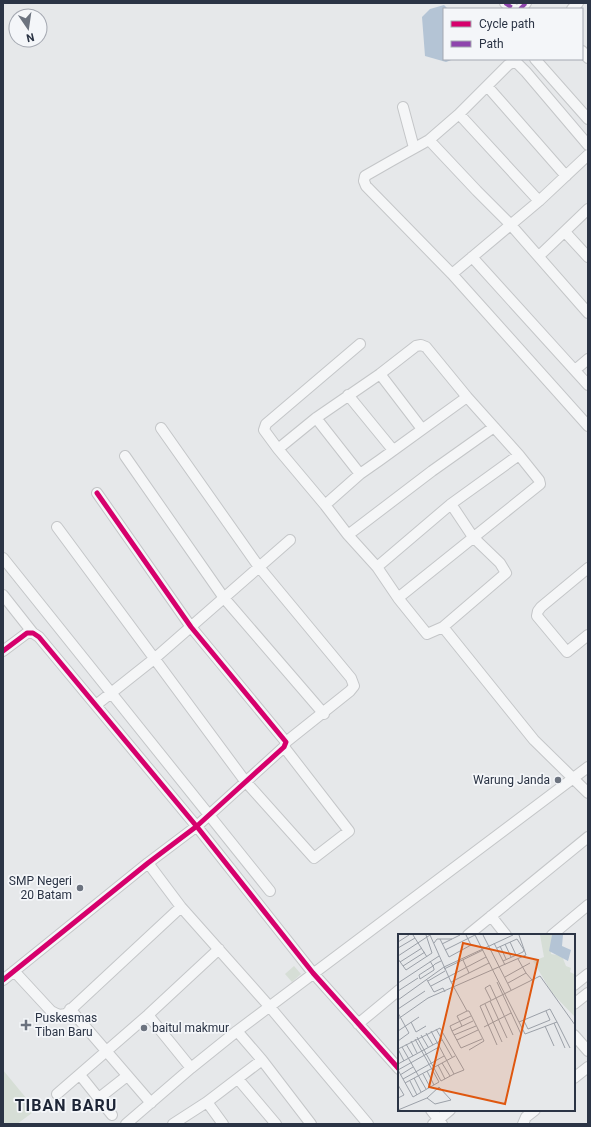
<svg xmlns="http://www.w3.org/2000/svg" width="591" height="1127" viewBox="0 0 591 1127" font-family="Roboto,sans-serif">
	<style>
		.green { fill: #d6ded6 }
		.water { fill: #b4c4d5 }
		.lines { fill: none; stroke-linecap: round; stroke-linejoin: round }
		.minor-casing { stroke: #c4c6c8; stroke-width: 12 }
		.minor { stroke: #f5f6f7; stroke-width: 10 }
		.quiet { stroke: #8e44ad; stroke-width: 4; stroke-dasharray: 8 4; stroke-linecap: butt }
		.cycleway-casing { stroke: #f4f6f9; stroke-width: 8 }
		.cycleway { stroke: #d6006c; stroke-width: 5 }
		.poi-dot { fill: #6c737f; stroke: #f4f6f9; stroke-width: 1.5 }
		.labels { text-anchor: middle; stroke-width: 3.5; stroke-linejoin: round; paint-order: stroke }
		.poi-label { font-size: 12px; fill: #2b3445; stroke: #f4f6f9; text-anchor: end }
		.district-label { font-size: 16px; font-weight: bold; letter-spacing: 1px; fill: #1d2536; stroke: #f4f6f9 }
		.inset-road { fill: none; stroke: #9ba0a8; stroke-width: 1 }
		.view { fill: #df570f; fill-opacity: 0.15; stroke: #df570f; stroke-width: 2 }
		.inset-edge { fill: none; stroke: #2b3445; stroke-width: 2 }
	</style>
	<rect width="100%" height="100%" fill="#e6e8ea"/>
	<path class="green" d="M294 966 301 974 292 982 285 974Z
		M3 1070 36 1110 17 1124H3Z"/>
	<path class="water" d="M444 5 448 9H444V59H454L446 62 425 56 422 17 430 9Z"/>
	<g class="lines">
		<defs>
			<path id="minor" d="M505 3 514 9
				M520 9 526 3
				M572 9 578 3
				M582 51 588 58
				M535 59 588 119
				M487 86 566 176
				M403 107 414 148
				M459 114 539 201
				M429 140 393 160 365 176 364 181 366 186 452 274 588 426
				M588 145 526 72 515 61 508 65 459 114 429 140 477 191 510 224 588 313
				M565 232 588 257
				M539 256 588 209
				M472 257 588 385
				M452 274 539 201 588 155
				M360 344 266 424 264 430 278 449 325 505 348 535 377 567 398 598 427 634 443 627 506 573 500 563 473 537 451 504
				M575 370 588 359
				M380 374 422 429
				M348 395 393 450
				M316 418 360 474
				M161 428 259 567 351 678 354 686 350 691 286 742
				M278 449 316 418 380 374 416 346 421 345 426 347 467 397 519 455 539 480 540 484 398 598
				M125 456 224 598 324 714
				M325 505 360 474 380 460 467 397
				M57 527 245 781 314 858 349 831 284 747
				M348 535 432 471 494 427
				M3 558 270 891
				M377 567 451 504 519 455
				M588 568 541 607 538 611 537 616 567 652 588 635
				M3 595 33 633
				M443 627 534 740 588 793
				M3 651 27 633H33L39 637 198 828 313 973 399 1069
				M96 705 154 659 290 540
				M148 863 181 907 269 1006 368 1124
				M491 916 506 935
				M468 935 588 837
				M552 935 588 905
				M14 971 51 1011 59 1015 66 1014 181 907
				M3 980 148 863 197 826 284 747 286 742 191 627 97 493
				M574 985 588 974
				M574 1004 588 993
				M70 1009 151 1103
				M148 1015 191 1068
				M358 1024 399 990
				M237 1031 262 1060 311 1124
				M574 1035 588 1051
				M80 1075 112 1115
				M574 1078 588 1067
				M238 1079 276 1124
				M57 1094 148 1015 219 949
				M99 1098 127 1076
				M207 1102 223 1124
				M431 1110 442 1124
				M126 1124 191 1068 237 1031 588 767
				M173 1124 207 1102 262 1060
				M433 1124 450 1110
				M523 1124 526 1117 535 1110"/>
		</defs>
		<use href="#minor" class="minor-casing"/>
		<use href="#minor" class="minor"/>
		<path class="quiet" d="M505 3 514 9
			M520 9 526 3"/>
		<defs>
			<path id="cycleway" d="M3 651 27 633H33L39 637 198 828 313 973 399 1069
				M3 980 148 863 197 826 284 747 286 742 191 627 97 493"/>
		</defs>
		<use href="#cycleway" class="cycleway-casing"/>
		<use href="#cycleway" class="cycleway"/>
	</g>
	<g class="poi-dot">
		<circle cx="558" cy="780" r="4"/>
		<circle cx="80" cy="888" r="4"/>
		<path d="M24 1019h4v4h4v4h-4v4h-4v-4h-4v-4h4z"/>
		<circle cx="144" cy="1028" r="4"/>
	</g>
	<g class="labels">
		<g class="poi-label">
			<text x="550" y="784">Warung Janda</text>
			<text x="72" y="885">SMP Negeri<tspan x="72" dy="14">20 Batam</tspan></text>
			<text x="35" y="1022" text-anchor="start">Puskesmas<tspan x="35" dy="14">Tiban Baru</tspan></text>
			<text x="152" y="1032" text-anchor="start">baitul makmur</text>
		</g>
		<g class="district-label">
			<text x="66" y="1111">TIBAN BARU</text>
		</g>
	</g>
	<g transform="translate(398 934)">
		<rect width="177" height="177" fill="#e6e8ea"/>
		<path d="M142 1H154L153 20 164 22 168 32 173 34 172 38 176 40 177 38V83L154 59 135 27 146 23Z" fill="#d6ded6"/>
		<path d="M154 1H165L164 12 173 16 170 27 151 17Z" fill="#b4c4d5"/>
		<path class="inset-road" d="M15 1 29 23M32 1 53 48 69 77H71L86 107 71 116M77 1 121 88 152 75 159 88 127 100 121 88M85 1 113 56M42 5 51 23 73 11 68 1M0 8 11 1M112 8 118 21M36 9 39 5H54M96 9 107 31M44 10 62 1M107 10 113 23M102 12 108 25M0 14 17 4M99 14 119 5 126 16 125 18 105 27M47 16 77 1M0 22 32 1M0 25 8 36 34 19 28 1M120 25 128 39M65 26 71 39M32 27 35 32 36 35V36L22 45 21 41 35 32 37 30 43 27M2 28 24 14M5 32 27 18M46 35 85 16M107 43 132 29M29 46 36 58 45 54 47 58M30 47 47 37M53 48 91 29M99 48 123 100M0 49 41 22M110 49 128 39 134 46M33 52 88 23M0 57 20 44M0 66 46 33 115 1M93 66 87 54 92 51 115 101M92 67 82 72 99 111M87 70 104 108M0 75 27 57M0 79 11 99 0 107M73 82 52 92 54 97 63 114 84 105M0 85 30 64 128 21 121 1M126 87 130 95 152 86 148 77M13 88 18 98 28 92M159 88 172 114M156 89 167 114M64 92 59 82 69 77M147 92 156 112M86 93 113 79M38 95 54 123M0 97 21 83M54 97 75 87M28 99 35 111M23 101 30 113M56 101 78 92M19 103 43 147 56 140 33 97M109 104 92 67 142 42 177 91M59 106 80 96M13 107 19 119M8 110 15 122M4 113 28 155M0 115 42 94 66 136 56 140M0 115 6 127M44 129 52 142M0 130 44 106M40 131 47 145M0 136 15 163 41 148 17 105M0 136 41 113M29 137 36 151M25 140 32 153M2 141 15 133M16 144 23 158M5 145 46 122M12 147 19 161M7 149 57 122M0 151 6 161 0 164M0 176 29 164 37 170 53 166 41 153 29 164"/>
		<path class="view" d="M65 9 140 26 107 170 31 153Z"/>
		<rect width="177" height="177" class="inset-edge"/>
	</g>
	<rect width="591" height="1127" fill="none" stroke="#2b3445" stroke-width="8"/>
	<rect x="443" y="8" width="140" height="52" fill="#f4f6f9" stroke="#a4a8b1"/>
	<rect x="451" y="21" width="20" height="6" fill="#d6006c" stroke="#a4a8b1"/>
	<text x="479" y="28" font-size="12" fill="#2b3445">Cycle path</text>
	<rect x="451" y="41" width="20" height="6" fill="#8e44ad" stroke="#a4a8b1"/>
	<text x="479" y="48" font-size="12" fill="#2b3445">Path</text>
	<g transform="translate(28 28) rotate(167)"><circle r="19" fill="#f4f6f9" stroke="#a4a8b1"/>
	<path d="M0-3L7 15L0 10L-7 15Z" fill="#6c737f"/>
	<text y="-6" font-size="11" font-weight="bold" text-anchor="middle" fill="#2b3445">N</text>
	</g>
</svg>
